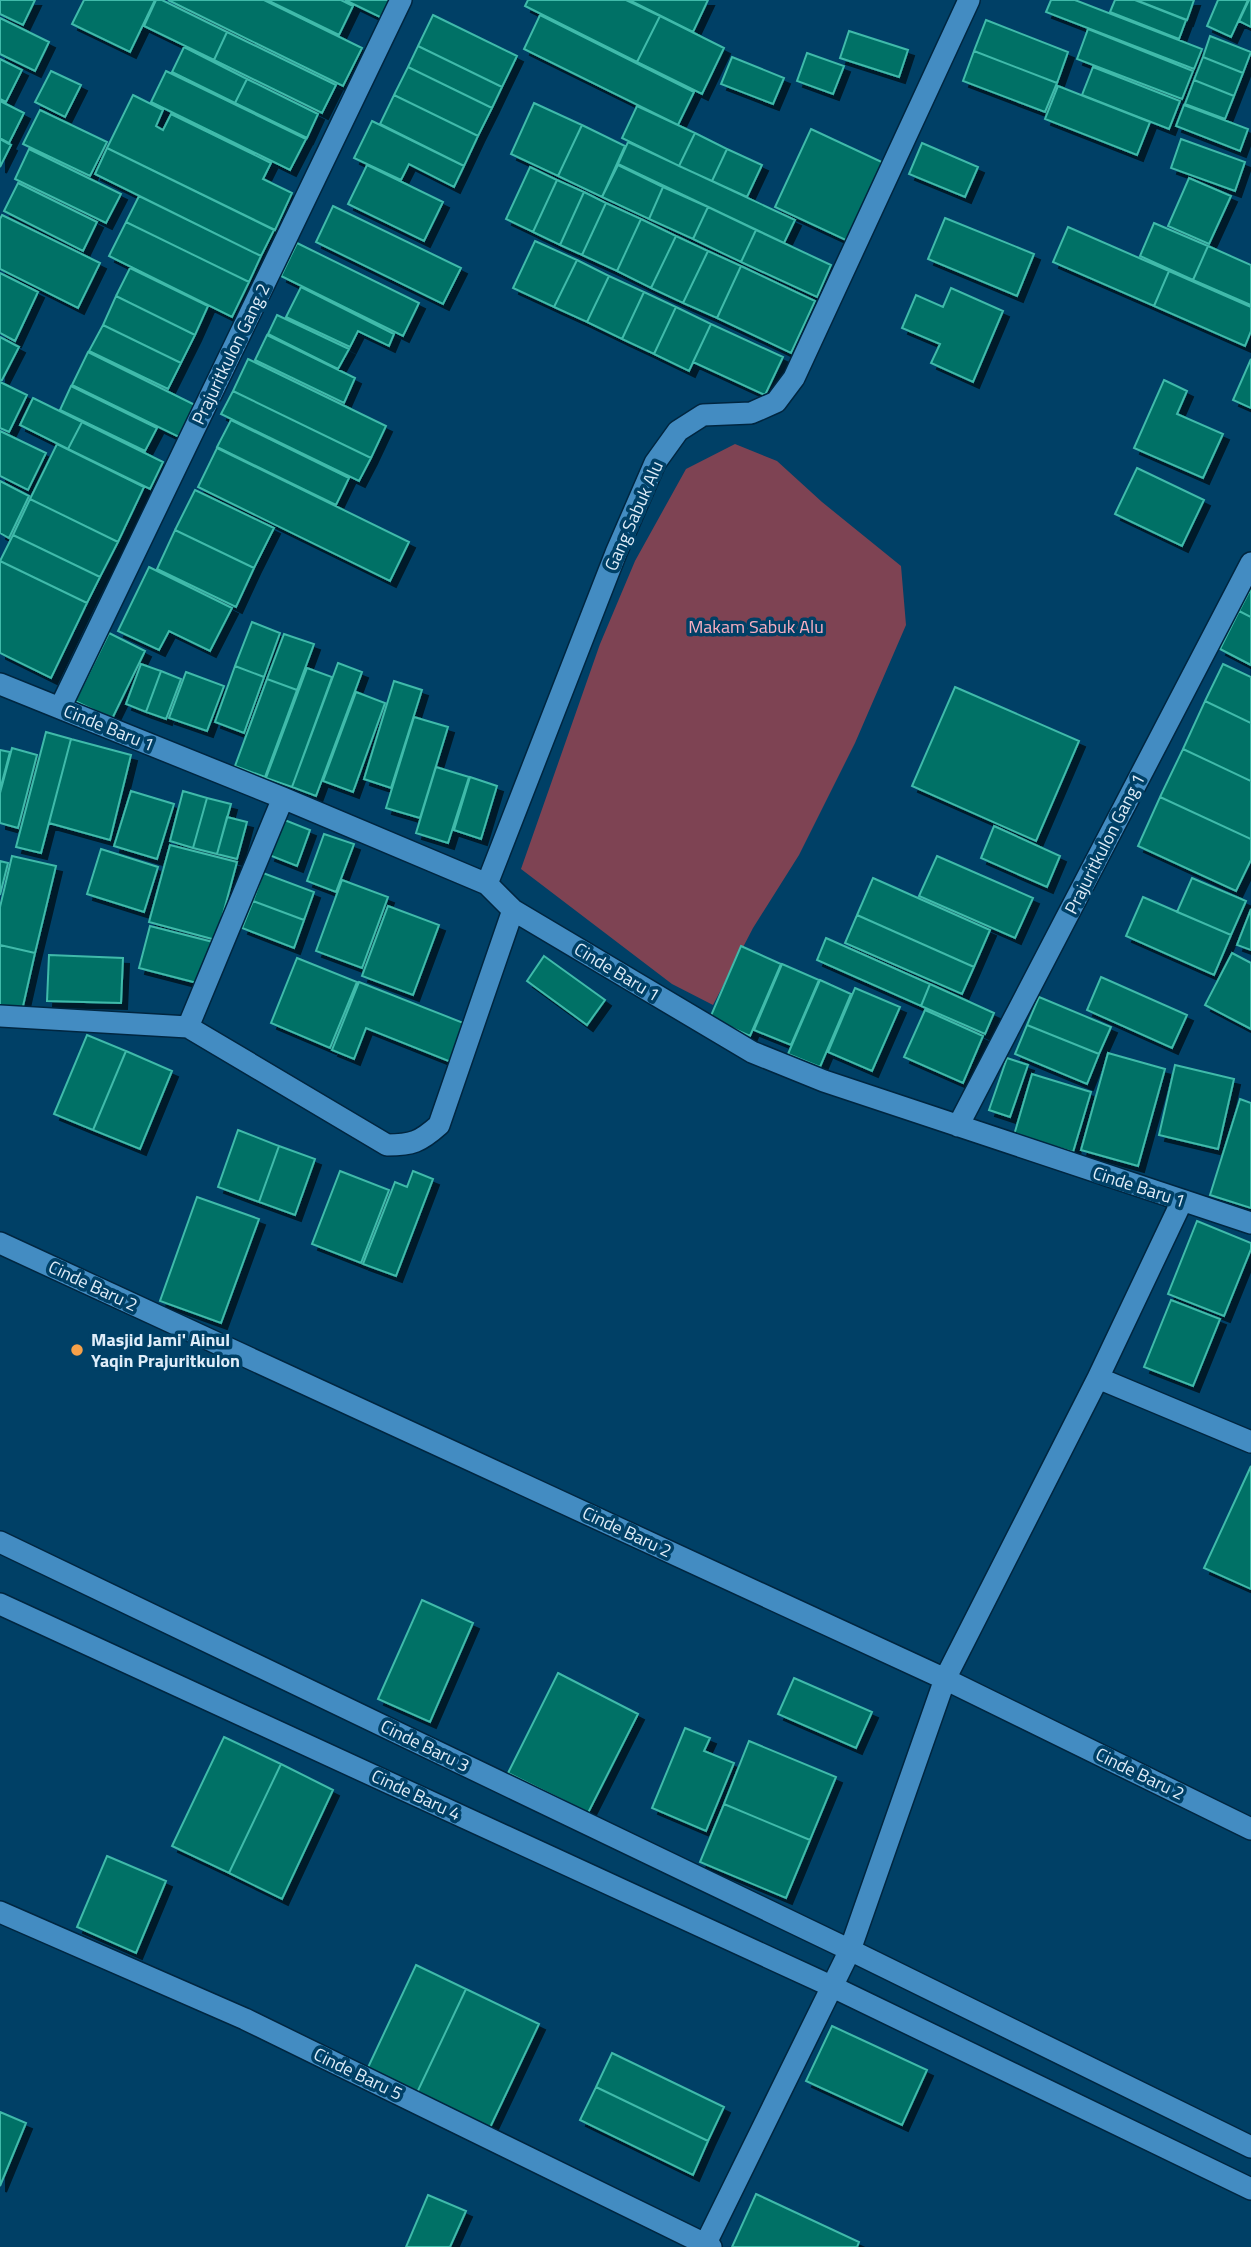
<svg xmlns="http://www.w3.org/2000/svg" width="1251" height="2247" viewBox="0 0 1251 2247" font-family="'Titillium Web',sans-serif">
	<style>
		.green { fill: #7e4353 }
		.building { fill: #017166; stroke: #3fbaaa; stroke-width: 2; filter: url(#shadow) }
		.lines { fill: none; stroke-linecap: round; stroke-linejoin: round }
		.minor-casing { stroke: #002640; stroke-width: 24 }
		.minor { stroke: #438cc2; stroke-width: 21 }
		.poi-dot { fill: #f7a149; stroke: #004066; stroke-width: 2.5 }
		.labels { text-anchor: middle; stroke-width: 7; stroke-linejoin: round; paint-order: stroke }
		.street-label { font-size: 18px; fill: #dfedf9; stroke: #004066 }
		.park-label { font-size: 18px; fill: #f9afc1; stroke: #004066 }
		.poi-label { font-size: 18px; font-weight: bold; fill: #dfedf9; stroke: #004066; text-anchor: start }
	</style>
	<defs>
		<filter id="shadow"><feDropShadow dx="6" dy="6" stdDeviation="0" flood-color="#0009"/></filter>
	</defs>
	<rect width="100%" height="100%" fill="#004066"/>
	<path class="green" d="M735 444 777 461 822 502 901 566 906 625 855 743 799 855 753 928 713 1005 672 984 521 869 600 644 635 561 686 469Z"/>
	<path class="building" d="M0 0H35L23 25 0 14Z
		M84 0H155L130 52 72 24Z
		M156 0H162L227 32 214 60 144 26Z
		M168 0H264L362 48 343 86Z
		M267 0H341L353 6 339 35Z
		M345 0H391L382 18Z
		M528 0H626L660 16 637 62 525 6Z
		M629 0H708L693 32Z
		M1051 0H1075L1202 49 1194 69 1046 12Z
		M1115 0H1135L1186 20 1179 39 1110 12Z
		M1136 0H1194L1187 20Z
		M1218 0H1248L1231 37 1207 26Z
		M1249 0H1251V27L1239 21Z
		M433 15 517 56 502 87 418 46Z
		M540 15 694 92 678 125 524 49Z
		M660 16 724 48 702 94 637 62Z
		M0 18 49 42 35 71 0 54Z
		M986 20 1068 52 1057 83 974 51Z
		M1088 29 1193 71 1182 99 1077 59Z
		M849 31 908 50 899 77 840 58Z
		M227 32 336 85 322 113 214 60Z
		M1210 36 1251 52 1243 73 1203 57Z
		M418 46 502 87 492 108 408 67Z
		M184 47 247 79 235 103 172 72Z
		M974 51 1057 83 1045 112 963 81Z
		M807 53 844 66 833 94 797 81Z
		M732 57 784 78 773 104 721 84Z
		M1203 57 1243 73 1234 96 1194 80Z
		M0 59 22 70 6 102 0 99Z
		M408 67 492 108 478 136 394 95Z
		M1093 67 1180 101 1169 129 1082 95Z
		M51 71 81 85 65 117 35 102Z
		M166 71 306 139 290 170 151 102Z
		M247 79 318 114 307 138 235 103Z
		M1194 80 1234 96 1225 119 1185 104Z
		M1058 86 1150 122 1137 155 1045 119Z
		M133 95 163 110 156 126 163 130 171 114 271 163 263 179 292 193 275 230 107 148Z
		M394 95 478 136 464 166 380 124Z
		M0 101 24 113 9 143 0 138Z
		M534 103 582 125 558 176 511 154Z
		M1184 105 1248 129 1240 151 1176 126Z
		M637 106 695 133 679 166 622 138Z
		M40 110 107 142 90 176 23 144Z
		M372 121 464 166 454 187 409 164 401 180 354 158Z
		M582 125 625 146 602 197 558 176Z
		M811 129 886 164 850 242 775 207Z
		M695 133 727 149 712 181 679 166Z
		M0 139 11 145 0 167Z
		M1181 139 1245 162 1235 191 1171 168Z
		M628 142 795 220 784 243 618 164Z
		M922 143 978 167 965 197 909 174Z
		M107 148 274 230 261 256 95 174Z
		M29 149 121 194 106 223 15 179Z
		M727 149 762 165 747 197 712 181Z
		M367 165 443 202 424 241 348 204Z
		M618 165 663 187 649 219 602 197Z
		M530 167 557 180 533 232 506 219Z
		M1189 178 1231 196 1209 244 1168 226Z
		M557 180 584 192 560 245 533 232Z
		M18 183 97 222 83 251 4 211Z
		M663 187 708 207 693 239 649 219Z
		M584 192 606 203 582 255 560 245Z
		M139 196 261 256 249 282 126 222Z
		M606 203 641 219 617 271 582 255Z
		M333 206 461 268 443 304 316 242Z
		M708 207 756 230 741 262 693 239Z
		M2 215 100 263 78 308 0 269V219Z
		M945 218 1034 254 1017 296 928 259Z
		M641 219 676 236 651 288 617 271Z
		M126 222 249 282 232 317 109 256Z
		M1154 223 1208 246 1193 280 1140 256Z
		M1068 227 1169 271 1154 306 1053 262Z
		M756 230 831 265 817 297 741 262Z
		M676 236 708 251 683 303 651 288Z
		M535 241 577 260 554 307 513 288Z
		M297 243 419 303 403 336 281 276Z
		M1208 246 1251 265V305L1193 280Z
		M708 251 741 266 717 318 683 303Z
		M577 260 609 276 587 322 554 307Z
		M741 266 815 301 791 353 717 318Z
		M130 268 208 306 195 335 116 296Z
		M1169 271 1251 307V331L1245 346 1154 306Z
		M0 273 38 292 15 341 0 333Z
		M609 276 644 292 622 339 587 322Z
		M301 287 394 334 389 346 358 331 350 347 286 317Z
		M951 288 1003 311 973 382 931 363 940 344 902 328 916 295 943 307Z
		M644 292 676 307 654 354 622 339Z
		M116 296 195 335 181 363 103 325Z
		M676 307 711 324 689 371 654 354Z
		M277 315 349 349 338 369 268 334Z
		M711 324 783 357 765 395 693 362Z
		M103 325 181 363 168 389 89 351Z
		M267 335 355 378 344 403 255 360Z
		M0 337 19 347 2 380H0Z
		M88 352 195 405 179 437 72 385Z
		M248 359 386 426 371 458 233 391Z
		M1251 359V408L1233 400Z
		M1164 380 1187 391 1177 414 1223 434 1203 478 1134 448Z
		M0 382 27 395 9 432 0 428Z
		M71 386 157 428 145 451 60 410Z
		M233 391 371 458 359 481 221 414Z
		M33 398 82 422 68 449 20 425Z
		M231 420 349 478 336 505 217 447Z
		M82 422 163 462 150 489 68 449Z
		M0 431 46 453 28 490 0 476Z
		M57 444 144 487 118 542 30 499Z
		M217 448 409 542 390 581 198 487Z
		M1137 468 1204 500 1182 546 1115 514Z
		M0 481 29 496 9 538 0 533Z
		M195 490 274 528 254 568 175 530Z
		M30 499 118 542 100 577 13 535Z
		M175 530 254 568 236 607 157 569Z
		M13 535 100 577 87 603 0 561Z
		M0 561 87 603 51 678 0 653Z
		M149 567 232 608 210 651 169 631 159 650 118 631Z
		M1251 588V617L1239 611Z
		M1239 611 1251 617V665L1220 649Z
		M252 622 280 633 264 677 235 666Z
		M109 633 145 651 112 719 75 701Z
		M284 634 314 644 297 690 267 679Z
		M338 663 362 672 316 796 292 787Z
		M141 664 161 671 146 712 126 704Z
		M1223 664 1251 677V723L1205 701Z
		M235 666 264 677 244 733 215 722Z
		M307 668 332 677 292 787 266 778Z
		M161 671 181 679 166 719 146 712Z
		M186 672 224 686 207 731 169 718Z
		M267 679 297 690 265 777 235 766Z
		M394 681 422 690 391 788 364 779Z
		M955 687 1079 741 1036 841 912 786Z
		M356 692 385 703 353 792 323 781Z
		M1205 701 1251 723V781L1183 749Z
		M414 717 448 727 420 818 386 808Z
		M46 732 71 739 41 853 16 847Z
		M71 739 131 755 110 840 49 823Z
		M12 748 37 755 18 828 0 823V793Z
		M1183 749 1251 781V839L1160 797Z
		M0 750 10 752 0 790Z
		M436 767 469 777 448 843 416 833Z
		M470 777 497 786 481 839 454 830Z
		M131 791 174 804 157 859 114 846Z
		M183 791 207 798 193 848 170 841Z
		M1160 797 1251 839V860L1236 891 1138 846Z
		M207 798 231 804 217 854 193 848Z
		M227 817 247 822 237 859 217 854Z
		M282 819 310 830 297 866 269 855Z
		M994 826 1060 856 1047 887 981 858Z
		M324 834 354 844 336 892 307 881Z
		M170 845 237 862 216 940 149 922Z
		M101 849 158 867 144 912 87 894Z
		M12 856 56 866 35 953 0 945V907Z
		M937 856 1033 898 1015 938 919 896Z
		M0 861 8 863 0 895Z
		M263 873 314 892 304 920 253 901Z
		M873 878 990 930 974 967 857 915Z
		M1192 878 1246 901 1231 935 1177 912Z
		M342 880 388 897 362 968 316 951Z
		M1143 897 1231 935 1214 975 1126 936Z
		M253 901 304 920 294 948 242 928Z
		M388 906 439 925 413 995 362 976Z
		M1251 909V950L1237 945Z
		M857 915 974 967 962 994 845 943Z
		M150 926 213 942 201 984 139 968Z
		M826 938 930 984 921 1006 817 960Z
		M0 945 35 953 21 1015 0 1010Z
		M741 946 781 964 750 1036 710 1018Z
		M1232 953 1251 963V1029L1205 1005Z
		M49 955 123 958 121 1003 47 1001Z
		M544 956 605 1000 587 1025 527 981Z
		M297 958 357 982 330 1048 271 1023Z
		M782 964 819 980 791 1045 754 1030Z
		M1101 977 1187 1015 1172 1048 1087 1010Z
		M820 980 851 994 820 1067 788 1054Z
		M359 982 466 1024 451 1062 366 1028 354 1059 332 1050Z
		M930 984 994 1013 985 1034 921 1006Z
		M855 988 900 1007 872 1071 828 1052Z
		M1039 997 1111 1027 1099 1054 1027 1025Z
		M925 1010 983 1036 963 1083 904 1057Z
		M1027 1025 1099 1054 1087 1084 1015 1054Z
		M87 1035 126 1051 93 1130 54 1114Z
		M126 1051 172 1071 140 1149 93 1130Z
		M1108 1053 1165 1069 1138 1166 1081 1150Z
		M1007 1058 1028 1065 1010 1117 989 1110Z
		M1175 1065 1234 1079 1218 1149 1159 1135Z
		M1032 1074 1091 1092 1073 1152 1014 1135Z
		M1240 1099 1251 1103V1208L1210 1195Z
		M238 1130 279 1146 259 1202 218 1187Z
		M279 1146 315 1159 295 1215 259 1202Z
		M340 1171 389 1190 361 1263 312 1244Z
		M413 1171 433 1179 396 1276 363 1264 395 1182 407 1187Z
		M197 1197 259 1219 221 1323 160 1301Z
		M1197 1221 1251 1243V1249L1224 1316 1168 1294Z
		M1171 1300 1220 1319 1193 1386 1144 1367Z
		M1251 1466V1589L1204 1568Z
		M422 1600 473 1623 430 1722 378 1699Z
		M558 1673 638 1714 588 1813 508 1773Z
		M794 1678 872 1712 856 1748 778 1714Z
		M685 1728 710 1738 704 1751 734 1763 706 1831 652 1808Z
		M224 1737 281 1764 229 1873 172 1846Z
		M749 1741 836 1777 810 1840 724 1804Z
		M281 1764 333 1790 282 1899 229 1873Z
		M724 1804 810 1840 786 1898 700 1862Z
		M107 1856 166 1881 136 1953 77 1927Z
		M416 1965 466 1989 414 2099 364 2076Z
		M466 1989 539 2024 487 2134 414 2099Z
		M832 2026 927 2070 902 2125 806 2081Z
		M612 2053 724 2107 708 2141 596 2087Z
		M596 2087 708 2141 693 2175 580 2120Z
		M0 2112 26 2123 0 2186Z
		M756 2194 859 2242 857 2247H732Z
		M428 2195 466 2211 450 2247H406Z"/>
	<g class="lines">
		<defs>
			<path id="minor" d="M0 684 283 798 487 884 513 910 752 1052 824 1081 1251 1223
				M60 708 401 0
				M487 884 616 553 655 463 678 431 703 415 751 413 776 402 794 378 969 0
				M0 1016 188 1027 387 1145C412 1145 420 1142 439 1125L513 910
				M188 1027 283 798
				M958 1126 1251 563
				M0 1243 945 1679 1251 1829
				M1098 1378 1251 1442
				M0 1542 850 1950 1251 2147
				M0 1604 833 1987 1251 2189
				M0 1912 245 2019 711 2247
				M704 2247 850 1950 945 1679 1098 1378 1182 1201"/>
		</defs>
		<use href="#minor" class="minor-casing"/>
		<use href="#minor" class="minor"/>
	</g>
	<circle class="poi-dot" cx="77" cy="1350" r="7"/>
	<g class="labels">
		<g class="street-label">
			<text transform="translate(231 354) rotate(-64)" y="6">Prajuritkulon Gang 2</text>
			<text transform="translate(634 516) rotate(-66)" y="6">Gang Sabuk Alu</text>
			<text transform="translate(109 728) rotate(22)" y="6">Cinde Baru 1</text>
			<text transform="translate(1105 844) rotate(-63)" y="6">Prajuritkulon Gang 1</text>
			<text transform="translate(617 972) rotate(31)" y="6">Cinde Baru 1</text>
			<text transform="translate(1139 1187) rotate(18)" y="6">Cinde Baru 1</text>
			<text transform="translate(93 1286) rotate(25)" y="6">Cinde Baru 2</text>
			<text transform="translate(627 1532) rotate(25)" y="6">Cinde Baru 2</text>
			<text transform="translate(425 1746) rotate(26)" y="6">Cinde Baru 3</text>
			<text transform="translate(1140 1774) rotate(26)" y="6">Cinde Baru 2</text>
			<text transform="translate(416 1795) rotate(25)" y="6">Cinde Baru 4</text>
			<text transform="translate(358 2074) rotate(26)" y="6">Cinde Baru 5</text>
		</g>
		<g class="park-label">
			<text x="756" y="633">Makam Sabuk Alu</text>
		</g>
		<g class="poi-label">
			<text x="91" y="1346">Masjid Jami' Ainul<tspan x="91" dy="21">Yaqin Prajuritkulon</tspan></text>
		</g>
	</g>
</svg>
